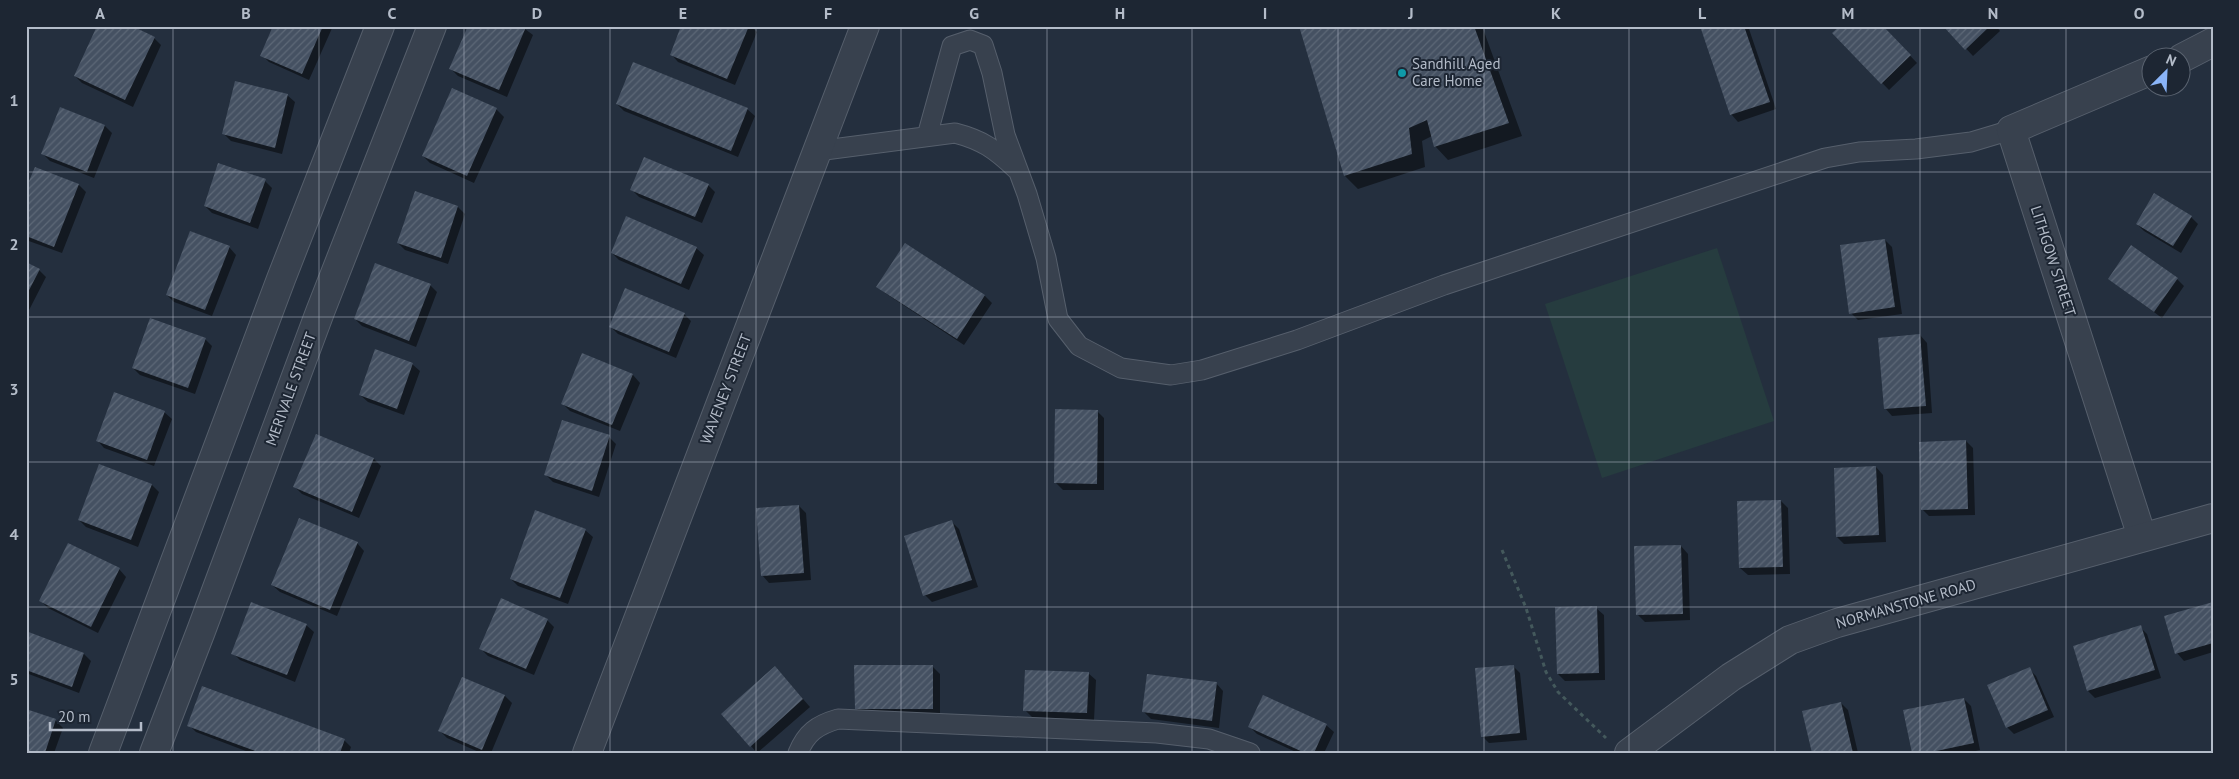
<svg xmlns="http://www.w3.org/2000/svg" width="2239" height="779" viewBox="0 0 2239 779" font-family="'PT Sans',sans-serif">
	<style>
		.garden { fill: #263c3f }
		.shadow { fill: #0007 }
		.building { fill: url(#building-hatch) }
		.lines { fill: none; stroke-linecap: round; stroke-linejoin: round }
		.service-casing { stroke: #565f6c; stroke-width: 21 }
		.minor-casing { stroke: #565f6c; stroke-width: 30 }
		.tertiary-casing { stroke: #565f6c; stroke-width: 30 }
		.path { stroke: #44595c; stroke-width: 3; stroke-dasharray: 4 4; stroke-linecap: butt }
		.service { stroke: #38414e; stroke-width: 19 }
		.minor { stroke: #38414e; stroke-width: 28 }
		.tertiary { stroke: #38414e; stroke-width: 28 }
		.grid { fill: none; stroke: #b4bcc9; stroke-width: 1; stroke-opacity: 0.55 }
		.culture-dot { fill: #0f9aa8; stroke: #1d2633; stroke-width: 2 }
		.labels { text-anchor: middle; stroke-width: 4; stroke-linejoin: round; paint-order: stroke }
		.poi-label { font-size: 15px; fill: #b4bcc9; stroke: #1d2633; text-anchor: start }
		.street-label { font-size: 15px; fill: #b4bcc9; stroke: #1d2633 }
		.neatline { fill: none; stroke: #b4bcc9; stroke-width: 2 }
		.grid-label { font-size: 16px; text-anchor: middle; font-weight: bold; fill: #b4bcc9 }
	</style>
	<defs>
		<pattern id="building-hatch" width="6" height="6" patternUnits="userSpaceOnUse" patternTransform="scale(1.25)"><rect width="6" height="6" fill="#455162"/><path d="M-1 1l2-2M0 6l6-6M5 7l2-2" fill="none" stroke="#5d6877"/></pattern>
	</defs>
	<rect width="100%" height="100%" fill="#242f3e"/>
	<path class="garden" d="M1717 248 1774 421 1602 478 1545 304Z"/>
	<path class="shadow" d="M275 26H333L309 80 269 62 262 55Z
		M469 26H521L533 35 507 97 458 76 451 69Z
		M683 26H751L757 32 735 85 678 62 671 54Z
		M1300 26H1482L1522 136 1448 160 1435 146 1432 136 1422 141 1425 167 1358 189 1345 176Z
		M1702 26H1748L1776 109 1738 122 1731 114Z
		M1882 26 1917 63 1889 90 1834 33Z
		M1945 26H1996L2000 31 1973 56Z
		M154 38 161 45 133 107 82 83 75 76Z
		M452 90 496 109 504 117 474 183 430 163 423 156Z
		M287 95 295 102 282 154 231 141 224 134Z
		M617 104 747 109 755 116 738 157 624 111Z
		M61 108 105 126 112 133 94 178 50 161 43 154Z
		M265 181 272 188 258 229 212 213 205 206Z
		M79 185 86 192 62 253 26 240V191Z
		M708 185 715 192 702 223 639 197 631 189Z
		M458 207 465 214 448 264 405 250 398 243Z
		M2191 217 2198 224 2181 253 2144 231 2137 224Z
		M1885 240 1892 247 1902 314 1858 320 1851 313Z
		M905 244 985 296 992 303 964 345 885 293 878 286Z
		M229 247 236 255 212 316 174 302 167 295Z
		M696 248 704 255 689 290 619 260 612 253Z
		M26 263 39 270 46 277 26 316Z
		M2109 279H2177L2184 286 2162 318Z
		M430 285 437 292 416 347 362 326 355 319Z
		M684 314 691 321 676 358 618 334 611 327Z
		M1920 335 1927 343 1932 413 1892 416 1885 408Z
		M205 339 212 346 195 394 140 375 133 368Z
		M583 355 633 375 640 383 620 431 570 411 562 403Z
		M412 364 420 371 404 415 368 402 360 395Z
		M1097 411 1104 418V490H1063L1055 482Z
		M164 412 172 419 154 466 104 448 97 440Z
		M317 435 374 459 381 466 359 518 302 494 295 487Z
		M609 437 616 444 599 497 553 482 546 475Z
		M1966 441 1973 448 1975 515 1929 516 1922 509Z
		M100 465 152 485 159 492 138 547 86 527 79 520Z
		M1876 467 1883 475 1886 542 1844 544 1837 537Z
		M1781 501 1788 508 1790 574 1748 575 1740 568Z
		M799 506 806 513 811 580 769 583 762 575Z
		M952 522 959 529 978 587 932 602 925 595Z
		M585 530 593 537 568 604 518 586 511 579Z
		M357 543 364 551 337 616 280 592 272 585Z
		M1681 546 1688 554 1690 620 1645 622 1638 615Z
		M119 569 126 577 98 633 48 608 41 601Z
		M2213 603V652L2184 661 2177 653Z
		M1596 608 1604 615 1605 680 1565 681 1558 674Z
		M547 620 554 627 534 675 488 656 481 649Z
		M306 625 314 632 295 682 240 660 233 653Z
		M2140 627 2147 634 2161 678 2095 698 2088 691Z
		M26 633 84 654 91 661 79 693 26 673Z
		M1513 666 1520 673 1527 740 1489 743 1482 736Z
		M933 667 940 674V715H863L856 708Z
		M2029 669 2036 676 2054 717 2014 734 2007 727Z
		M1088 673 1096 680 1094 720 1032 717 1025 710Z
		M782 675 810 707 757 753 751 746Z
		M463 679 505 696 512 703 491 753H481L447 738 440 731Z
		M1216 683 1223 691 1219 728 1151 719 1144 712Z
		M1964 699 1971 706 1980 750 1967 753H1913Z
		M1841 703 1848 710 1858 753H1814Z
		M55 720 63 728 54 753H26Z
		M189 725 344 740 351 747 349 753H251L196 732Z
		M1326 725 1334 732 1324 753H1298L1257 734 1250 727Z"/>
	<path class="building" d="M97 26H132L155 37 125 100 74 76Z
		M273 26H323L302 74 260 56Z
		M468 26 526 27 499 90 449 69Z
		M681 26H749L727 79 670 55Z
		M1299 26H1474L1509 123 1434 147 1427 120 1409 128 1412 154 1344 176Z
		M1700 26H1744L1770 102 1730 115Z
		M1840 26H1883L1911 55 1881 84 1832 33Z
		M1943 26H1990L1965 50Z
		M633 62 748 108 731 151 616 104Z
		M235 81 288 94 275 148 222 134Z
		M452 88 497 108 467 176 422 156Z
		M60 107 105 125 87 172 41 154Z
		M644 157 709 184 695 217 630 190Z
		M218 163 266 179 250 223 204 206Z
		M35 167 79 184 54 247 26 236V188Z
		M415 191 458 206 441 258 397 243Z
		M2154 193 2192 216 2173 246 2136 224Z
		M626 216 697 247 681 284 611 253Z
		M190 231 230 246 205 310 166 295Z
		M1885 239 1895 307 1849 314 1840 245Z
		M905 243 985 295 957 339 876 287Z
		M2131 245 2178 278 2154 312 2108 279Z
		M26 262 40 269 26 296Z
		M375 263 431 284 409 341 354 319Z
		M625 288 685 313 669 352 609 327Z
		M150 318 206 338 188 388 132 368Z
		M1920 334 1926 406 1884 409 1878 338Z
		M375 349 413 363 397 409 359 395Z
		M582 353 633 374 612 425 561 404Z
		M114 392 165 411 147 460 96 441Z
		M1055 409 1098 410 1097 484 1054 483Z
		M562 420 610 435 592 491 544 475Z
		M316 434 374 458 352 512 293 487Z
		M1966 440 1968 509 1921 510 1919 442Z
		M99 464 152 484 131 540 78 520Z
		M1876 466 1879 535 1836 537 1834 468Z
		M1781 500 1783 567 1739 568 1737 501Z
		M799 505 804 573 761 576 756 508Z
		M535 510 586 529 560 598 510 579Z
		M299 518 358 542 330 610 271 585Z
		M952 520 972 580 923 596 904 536Z
		M68 543 120 568 91 627 39 601Z
		M1681 545 1683 614 1636 615 1634 546Z
		M501 598 548 619 526 669 479 649Z
		M251 602 307 624 287 675 231 654Z
		M2213 602V643L2175 654 2164 616Z
		M1597 606 1599 673 1557 674 1555 607Z
		M2141 625 2155 670 2087 691 2073 646Z
		M26 631 84 653 72 687 26 670Z
		M854 665H933V709H855Z
		M1514 665 1520 733 1481 737 1475 668Z
		M775 666 803 699 750 747 721 714Z
		M2030 667 2048 710 2006 728 1987 685Z
		M1025 670 1089 672 1087 713 1023 711Z
		M1147 674 1217 682 1212 721 1142 712Z
		M462 677 505 695 482 750 438 731Z
		M202 686 345 739 340 753H261L187 726Z
		M1263 695 1327 724 1314 753H1305L1248 727Z
		M1964 698 1974 743 1927 753H1912L1903 710Z
		M1841 702 1853 753H1812L1802 711Z
		M26 709 56 719 45 753H26Z"/>
	<g class="lines">
		<defs>
			<path id="service" d="M927 136 952 46 970 40 983 45 992 73 1005 135 1027 194 1046 258 1058 319 1079 346 1121 368 1171 375 1202 370 1297 340 1444 285 1825 158 1859 152 1916 149 1971 142 2011 130
				M817 151 955 133C982 140 995 149 1016 169
				M798 753C806 733 817 725 838 719L1157 733 1209 739 1250 753"/>
			<path id="minor" d="M2182 58 2213 42
				M2142 537 2011 130 2152 70
				M103 753 281 279 380 26
				M154 753 201 631 320 312 432 26
				M587 753 865 26"/>
			<path id="tertiary" d="M1629 753 1731 677 1790 640 1837 623 2213 518"/>
		</defs>
		<use href="#service" class="service-casing"/>
		<use href="#minor" class="minor-casing"/>
		<use href="#tertiary" class="tertiary-casing"/>
		<path class="path" d="M1502 550 1526 608 1546 672 1558 692 1606 738"/>
		<use href="#service" class="service"/>
		<use href="#minor" class="minor"/>
		<use href="#tertiary" class="tertiary"/>
	</g>
	<path class="grid" d="M173 26V753M319 26V753M464 26V753M610 26V753M756 26V753M901 26V753M1047 26V753M1192 26V753M1338 26V753M1484 26V753M1629 26V753M1775 26V753M1920 26V753M2066 26V753M26 172H2213M26 317H2213M26 462H2213M26 607H2213"/>
	<circle class="culture-dot" cx="1402" cy="73" r="5"/>
	<g class="labels">
		<g class="poi-label">
			<text x="1412" y="69">Sandhill Aged<tspan x="1412" dy="17">Care Home</tspan></text>
		</g>
		<g class="street-label">
			<text transform="translate(2053 261) rotate(72)" y="5">LITHGOW STREET</text>
			<text transform="translate(291 389) rotate(-70)" y="5">MERIVALE STREET</text>
			<text transform="translate(726 389) rotate(-69)" y="5">WAVENEY STREET</text>
			<text transform="translate(1906 604) rotate(-16)" y="5">NORMANSTONE ROAD</text>
		</g>
	</g>
	<rect width="2239" height="779" fill="none" stroke="#1d2633" stroke-width="55"/>
	<g transform="translate(2166 72) rotate(24)"><circle r="24" fill="#1d2633" stroke="#59626f"/>
	<path d="M0-4L9 19L0 12L-9 19Z" fill="#8ab4f8"/>
	<text y="-8" font-size="14" font-weight="bold" text-anchor="middle" fill="#b4bcc9">N</text>
	</g>
	<path d="M50 722v8h91v-8" fill="none" stroke="#b4bcc9" stroke-width="2.5"/>
	<text x="58" y="722" font-size="15" fill="#b4bcc9" stroke="#1d2633" stroke-width="4" paint-order="stroke">20 m</text>
	<rect x="28" y="28" width="2184" height="724" class="neatline"/>
	<g class="grid-label">
		<text x="100" y="19">A</text>
		<text x="246" y="19">B</text>
		<text x="392" y="19">C</text>
		<text x="537" y="19">D</text>
		<text x="683" y="19">E</text>
		<text x="828" y="19">F</text>
		<text x="974" y="19">G</text>
		<text x="1120" y="19">H</text>
		<text x="1265" y="19">I</text>
		<text x="1411" y="19">J</text>
		<text x="1556" y="19">K</text>
		<text x="1702" y="19">L</text>
		<text x="1848" y="19">M</text>
		<text x="1993" y="19">N</text>
		<text x="2139" y="19">O</text>
		<text x="14" y="106">1</text>
		<text x="14" y="250">2</text>
		<text x="14" y="395">3</text>
		<text x="14" y="540">4</text>
		<text x="14" y="685">5</text>
	</g>
</svg>
